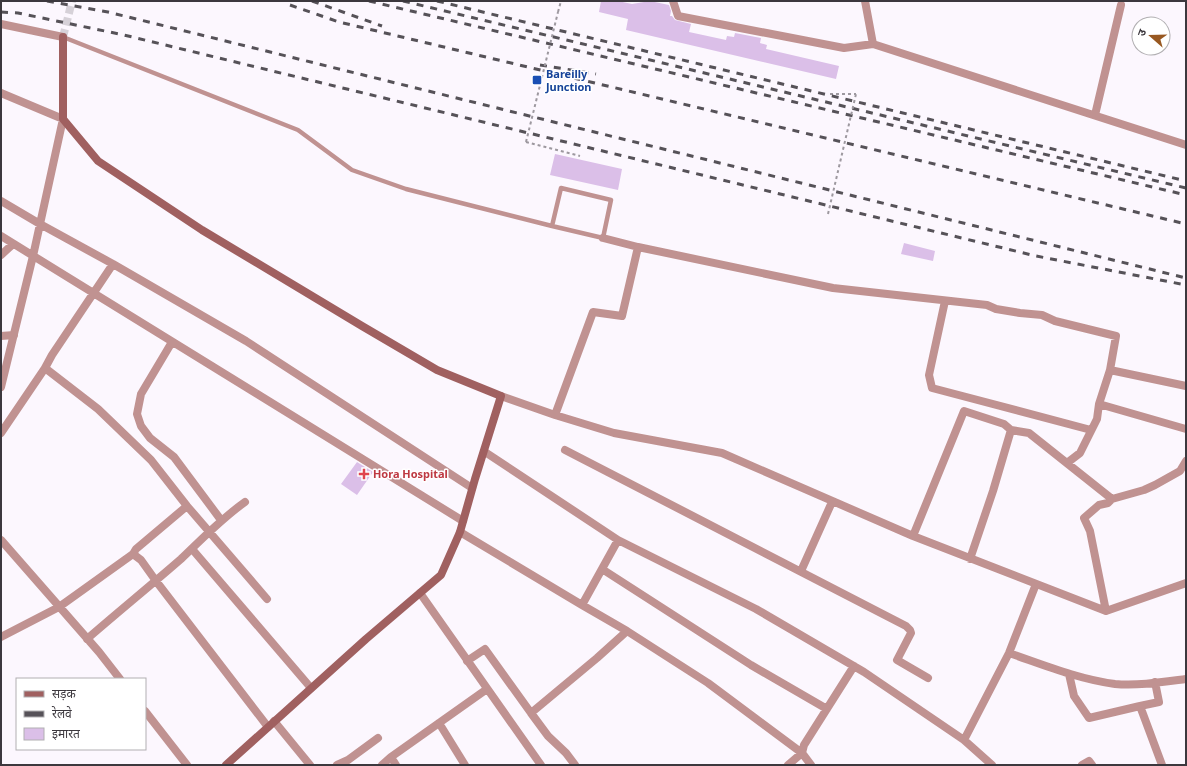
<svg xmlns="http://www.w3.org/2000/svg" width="1187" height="766" viewBox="0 0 1187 766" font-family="Georgia,'Noto Sans Devanagari',serif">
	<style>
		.building { fill: #dbbfe8 }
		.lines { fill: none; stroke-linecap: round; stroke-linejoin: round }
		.secondary-tunnel { stroke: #d6d1d8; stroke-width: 8; stroke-dasharray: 8 4; stroke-linecap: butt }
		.path { stroke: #9d989f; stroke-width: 2; stroke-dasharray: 3 3; stroke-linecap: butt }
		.lane { stroke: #c09291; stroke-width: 4.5 }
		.street { stroke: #c09291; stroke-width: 8 }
		.secondary { stroke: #a06060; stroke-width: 8 }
		.rail { stroke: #565258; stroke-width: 3; stroke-dasharray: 7 7; stroke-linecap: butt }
		.path-bridge { stroke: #9d989f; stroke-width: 2; stroke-dasharray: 3 3; stroke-linecap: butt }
		.transit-dot { fill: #1a4fb4; stroke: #fff; stroke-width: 1.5 }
		.health-dot { fill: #e0444e; stroke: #fff; stroke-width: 1.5 }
		.labels { text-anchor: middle; stroke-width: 3; stroke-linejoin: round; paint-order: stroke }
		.transit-label { font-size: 11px; font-weight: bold; fill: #164399; stroke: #fff; text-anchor: start }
		.health-label { font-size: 11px; font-weight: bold; fill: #be3a42; stroke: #fff; text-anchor: start }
	</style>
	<rect width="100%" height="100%" fill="#fcf7fe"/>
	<path class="building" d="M601 1H618L632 4 650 1 669 5 671 11 670 16H672L675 20 691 24 689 32 726 40 727 36 734 37 735 33 761 38 760 43 767 45 766 49 839 66 836 79 626 30 628 19 599 12Z
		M555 154 622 169 618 190 550 175Z
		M904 243 935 251 933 261 901 254Z
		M357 462 373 472 357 495 341 484Z"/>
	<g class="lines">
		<path class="secondary-tunnel" d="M63 37 72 1"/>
		<path class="path" d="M558 12 561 1
			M830 94H856
			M526 142 580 156"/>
		<path class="lane" d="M63 37 298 130 352 170 406 189 552 226
			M561 188 611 200 603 238 552 226Z"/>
		<path class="street" d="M673 1 678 16 844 48 873 44 1186 145
			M865 1 873 44
			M1 24 63 37
			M1 93 63 119 33 256 1 387
			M1095 115 1121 5
			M1 201 40 224 113 264 246 341 472 488
			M1 236 463 521
			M638 247 833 288 987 305 996 309 1020 313 1042 315 1055 321 1116 336 1110 370 1099 404 1186 429
			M1 255 13 244
			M113 264 52 355 45 368 98 409 151 460 187 506 267 599
			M945 301 929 375 932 388 1091 430
			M1 336 14 335
			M172 342 141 394 137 414 141 426 150 438 174 457 221 520
			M1110 370 1186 386
			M501 396 555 415 614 433 722 453 913 536 1106 611 1186 583
			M555 415 593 312 622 316 638 247 603 238
			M1 433 45 368
			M565 450 906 626 910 630 911 633 897 660 928 678
			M485 452 618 540 756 609 864 672 964 740 992 765
			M1067 463 1080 453 1097 419 1099 404
			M460 532 582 605 627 631 708 683 802 753 811 765
			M913 536 964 411 1004 424 1011 430 1029 433 1112 499
			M1 540 99 652 120 679
			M192 549 311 688
			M133 554 141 560 156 581 268 727
			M970 559 993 491 1011 430
			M602 569 751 665 827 709
			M801 571 832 502
			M420 593 541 765
			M582 605 618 540
			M1106 611 1090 531 1084 518 1099 505 1108 503 1112 499 1144 490 1155 485 1180 471 1186 461
			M1 637 59 607 133 554 136 549 187 506
			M87 639C118 612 150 586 181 559 202 539 221 519 245 502
			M1009 653C1044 665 1078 679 1115 684 1138 686 1163 682 1186 679
			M467 661 485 649 531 713
			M1069 674 1074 696 1089 718 1140 706 1162 765
			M1140 706 1159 702 1155 682
			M145 711 187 765
			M274 721 310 765
			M439 723 465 765
			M964 740 1009 653 1036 584
			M337 765 348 760 378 738
			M382 765 391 757
			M396 765 391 757 487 689
			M575 765 566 753 548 736 531 713 597 658 627 631
			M788 765 802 753 804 745 854 666
			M1082 765 1089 761 1092 765"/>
		<path class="secondary" d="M63 37V119L98 161 202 230 362 326 437 370 501 396 475 479 460 532 441 575 366 639 226 765"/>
		<path class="rail" d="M47 1 108 12 1186 278
			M312 1 382 26
			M369 1 1186 195
			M403 1 1186 188
			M437 1 1186 181
			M290 5 339 22 1186 224
			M1 12 18 13 124 35 1036 256 1186 285
			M540 65 596 74"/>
		<path class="path-bridge" d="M526 142 558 12
			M828 214 856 94"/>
	</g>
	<rect class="transit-dot" x="532" y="75" width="10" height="10" rx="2"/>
	<path class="health-dot" d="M362 468h4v4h4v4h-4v4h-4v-4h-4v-4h4z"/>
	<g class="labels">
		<g class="transit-label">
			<text x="546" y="78">Bareilly<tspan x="546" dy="13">Junction</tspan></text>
		</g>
		<g class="health-label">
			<text x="373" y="478">Hora Hospital</text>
		</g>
	</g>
	<rect width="1187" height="766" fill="none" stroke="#3c383e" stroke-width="4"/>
	<rect x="16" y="678" width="130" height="72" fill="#ffffff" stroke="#b1afb2"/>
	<rect x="24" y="691" width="20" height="6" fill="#a06060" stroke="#b1afb2"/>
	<text x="52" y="698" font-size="12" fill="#3c383e">सड़क</text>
	<rect x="24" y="711" width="20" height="6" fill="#565258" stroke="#b1afb2"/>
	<text x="52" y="718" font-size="12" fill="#3c383e">रेलवे</text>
	<rect x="24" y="728" width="20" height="12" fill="#dbbfe8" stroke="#b1afb2"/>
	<text x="52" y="738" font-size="12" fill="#3c383e">इमारत</text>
	<g transform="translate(1151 36) rotate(290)"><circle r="19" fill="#ffffff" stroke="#b1afb2"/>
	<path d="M0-3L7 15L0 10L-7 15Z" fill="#985821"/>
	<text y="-6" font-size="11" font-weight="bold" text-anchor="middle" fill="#3c383e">उ</text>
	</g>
</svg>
